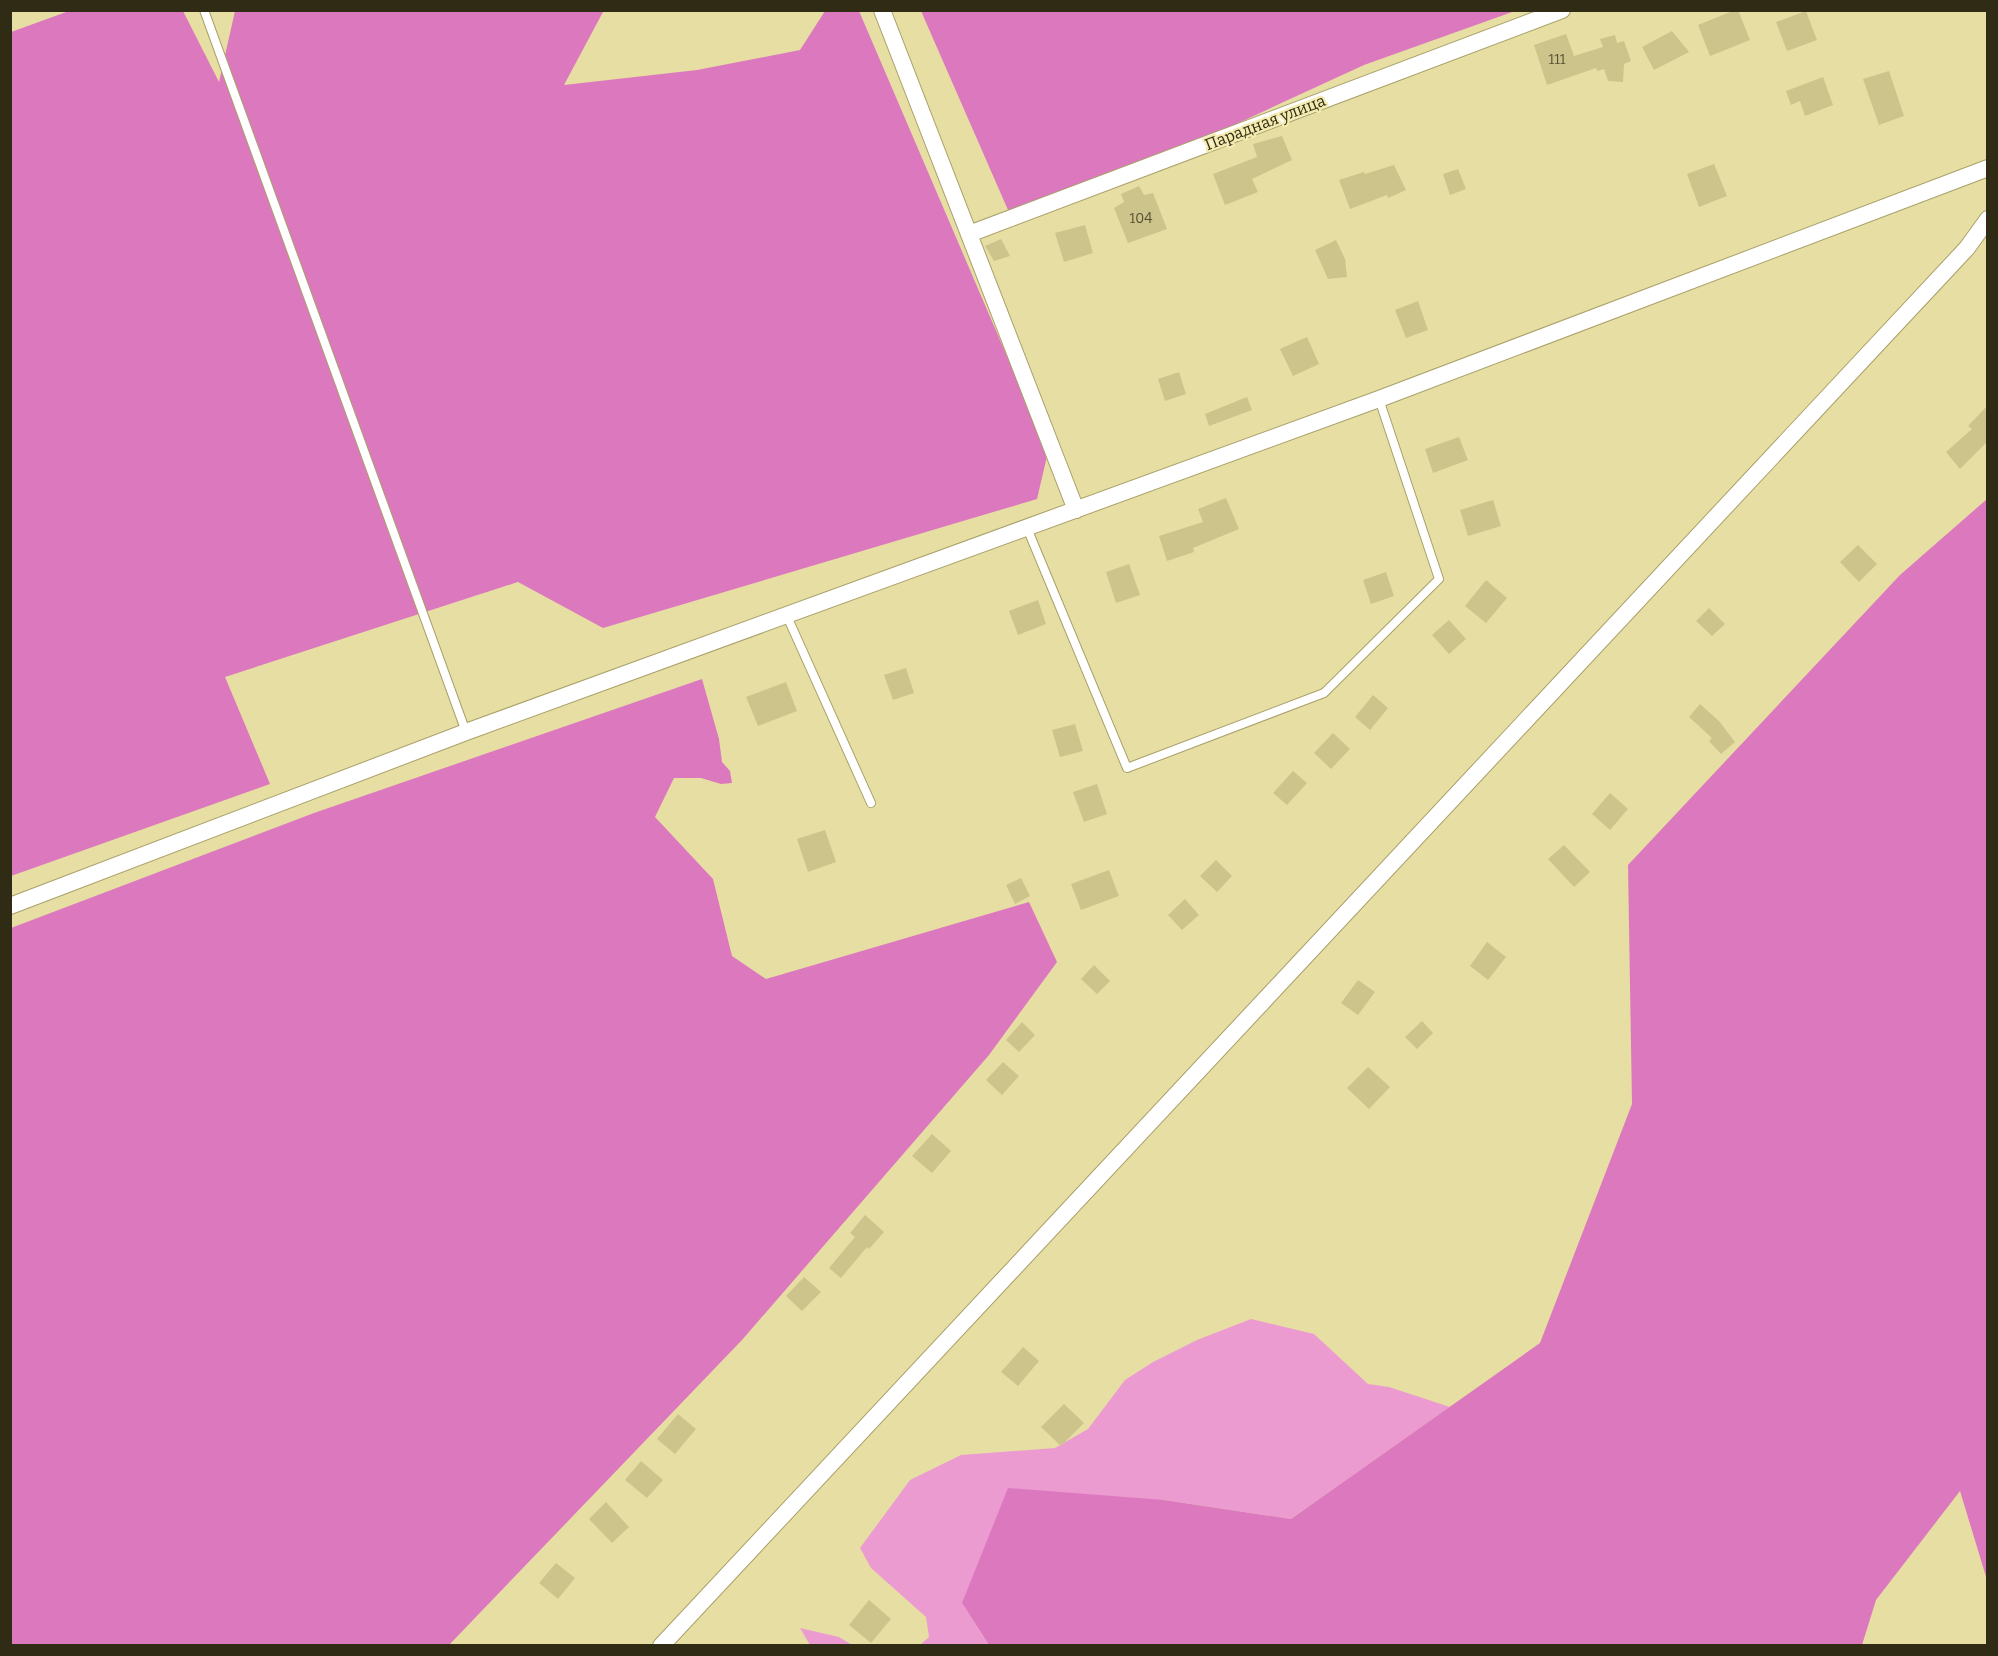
<svg xmlns="http://www.w3.org/2000/svg" width="1998" height="1656" viewBox="0 0 1998 1656" font-family="Bitter,serif">
	<style>
		.green { fill: #ec9bd1 }
		.forest { fill: #dc79be }
		.building { fill: #cdc48b }
		.lines { fill: none; stroke-linecap: round; stroke-linejoin: round }
		.service-casing { stroke: #a9a069; stroke-width: 10 }
		.minor-casing { stroke: #a9a069; stroke-width: 18 }
		.service { stroke: #fff; stroke-width: 8 }
		.minor { stroke: #fff; stroke-width: 16 }
		.labels { text-anchor: middle; stroke-width: 4.5; stroke-linejoin: round; paint-order: stroke }
		.number-label { font-size: 14px; fill: #565132 }
		.street-label { font-size: 16px; fill: #2f2b14; stroke: #f4ebb1 }
	</style>
	<rect width="100%" height="100%" fill="#e7dea4"/>
	<path class="green" d="M1251 1319 1314 1334 1368 1384 1389 1387 1450 1407 1291 1519 1164 1500 962 1603 989 1645H920L929 1637 926 1617 871 1568 860 1548 910 1480 961 1455 1055 1448 1088 1429 1125 1380 1153 1362 1197 1340Z
		M800 1628 839 1637 852 1645H810Z"/>
	<path class="forest" d="M69 11H183L219 82 235 11H615L603 12 564 85 697 70 800 50 825 11H859L1048 452 1037 499 603 628 518 582 225 677 270 784 11 876V32Z
		M921 11H1515L1364 65 1015 226Z
		M1987 499V1580L1960 1491 1876 1600 1862 1645H989L962 1603 1008 1488 1164 1500 1291 1519 1540 1343 1632 1104 1628 865 1900 575Z
		M702 679 719 739 722 762 730 771 732 783 721 784 701 778H674L655 817 713 879 732 956 766 979 1029 902 1057 962 989 1055 742 1340 449 1645H11V928L314 813Z"/>
	<path class="building" d="M1735 10H1738L1750 40 1710 56 1698 25Z
		M1806 11 1817 40 1787 51 1776 22Z
		M1672 31 1689 52 1654 70 1642 47Z
		M1566 34 1574 56 1603 47 1600 39 1615 35 1617 43 1624 41 1631 61 1624 64 1623 82 1608 81 1604 69 1597 71 1596 68 1547 85 1534 45Z
		M1889 71 1904 116 1879 125 1863 79Z
		M1823 77 1833 105 1805 116 1800 101 1791 105 1786 91Z
		M1282 136 1292 160 1252 179 1258 192 1225 205 1213 174 1257 157 1253 144Z
		M1714 164 1727 196 1699 207 1687 174Z
		M1394 165 1406 190 1388 198 1387 195 1350 209 1339 180 1364 172 1365 174Z
		M1458 169 1466 189 1450 195 1443 174Z
		M1139 186 1144 195 1153 193 1167 229 1128 243 1114 208 1124 202 1121 194Z
		M1085 225 1093 253 1064 262 1055 233Z
		M1001 239 1010 256 994 261 985 246Z
		M1336 240 1345 259 1347 277 1328 279 1315 250Z
		M1418 301 1428 330 1406 338 1395 310Z
		M1307 337 1319 364 1293 376 1280 349Z
		M1179 372 1186 394 1165 401 1158 379Z
		M1247 397 1252 410 1209 426 1205 414Z
		M1988 405V444L1986 443 1960 469 1946 452 1972 429 1968 426Z
		M1459 437 1468 460 1433 473 1425 449Z
		M1226 498 1239 529 1193 548 1194 552 1167 561 1159 536 1203 522 1198 509Z
		M1493 500 1501 526 1468 536 1460 510Z
		M1858 545 1877 564 1859 582 1840 562Z
		M1129 564 1140 595 1116 603 1106 572Z
		M1386 572 1394 596 1371 604 1363 580Z
		M1486 580 1507 598 1486 623 1465 606Z
		M1038 600 1046 624 1018 635 1009 611Z
		M1709 608 1725 624 1712 636 1696 621Z
		M1449 620 1466 639 1449 654 1432 635Z
		M906 668 914 693 893 700 884 675Z
		M786 682 797 711 758 726 746 697Z
		M1373 695 1388 708 1370 730 1355 717Z
		M1700 704 1719 721 1735 742 1721 754 1709 741 1712 738 1689 717Z
		M1075 724 1083 751 1060 757 1052 730Z
		M1333 733 1350 749 1331 769 1314 753Z
		M1293 771 1307 783 1287 805 1273 793Z
		M1097 784 1107 814 1084 822 1073 792Z
		M1610 793 1628 809 1610 830 1592 814Z
		M825 830 836 862 808 872 797 839Z
		M1564 845 1590 872 1574 887 1548 859Z
		M1216 860 1232 876 1217 892 1200 876Z
		M1109 870 1119 896 1081 910 1071 884Z
		M1021 878 1030 896 1015 904 1006 885Z
		M1185 899 1199 915 1182 930 1168 915Z
		M1487 942 1506 957 1488 980 1470 966Z
		M1094 965 1110 981 1097 994 1081 979Z
		M1358 980 1375 992 1358 1015 1341 1003Z
		M1422 1021 1433 1033 1417 1049 1405 1037Z
		M1022 1022 1035 1035 1019 1052 1006 1040Z
		M1003 1062 1019 1076 1002 1095 986 1080Z
		M1368 1067 1390 1087 1369 1109 1347 1088Z
		M932 1134 951 1151 932 1173 912 1156Z
		M865 1215 884 1232 869 1249 867 1247 841 1278 829 1268 855 1237 850 1233Z
		M804 1277 821 1292 802 1311 786 1296Z
		M1023 1347 1039 1361 1018 1386 1001 1372Z
		M1064 1404 1084 1423 1061 1446 1041 1427Z
		M678 1414 696 1429 675 1454 657 1439Z
		M641 1461 663 1480 647 1498 625 1480Z
		M606 1502 629 1527 612 1543 589 1519Z
		M556 1563 575 1578 558 1599 539 1583Z
		M869 1600 891 1619 871 1643 849 1625Z"/>
	<g class="lines">
		<defs>
			<path id="service" d="M204 10 466 732
				M1027 528 1127 768 1324 693 1439 579 1379 399
				M786 614 871 803"/>
			<path id="minor" d="M882 10 1076 510
				M969 234 1562 10
				M10 906 466 732 1379 399 1988 168
				M661 1646 1967 248 1988 219"/>
		</defs>
		<use href="#service" class="service-casing"/>
		<use href="#minor" class="minor-casing"/>
		<use href="#service" class="service"/>
		<use href="#minor" class="minor"/>
	</g>
	<g class="labels">
		<g class="number-label">
			<text x="1557" y="64">111</text>
			<text x="1141" y="223">104</text>
		</g>
		<g class="street-label">
			<text transform="translate(1265 122) rotate(-21)" y="6">Парадная улица</text>
		</g>
	</g>
	<rect width="1998" height="1656" fill="none" stroke="#2f2b14" stroke-width="24"/>
</svg>
